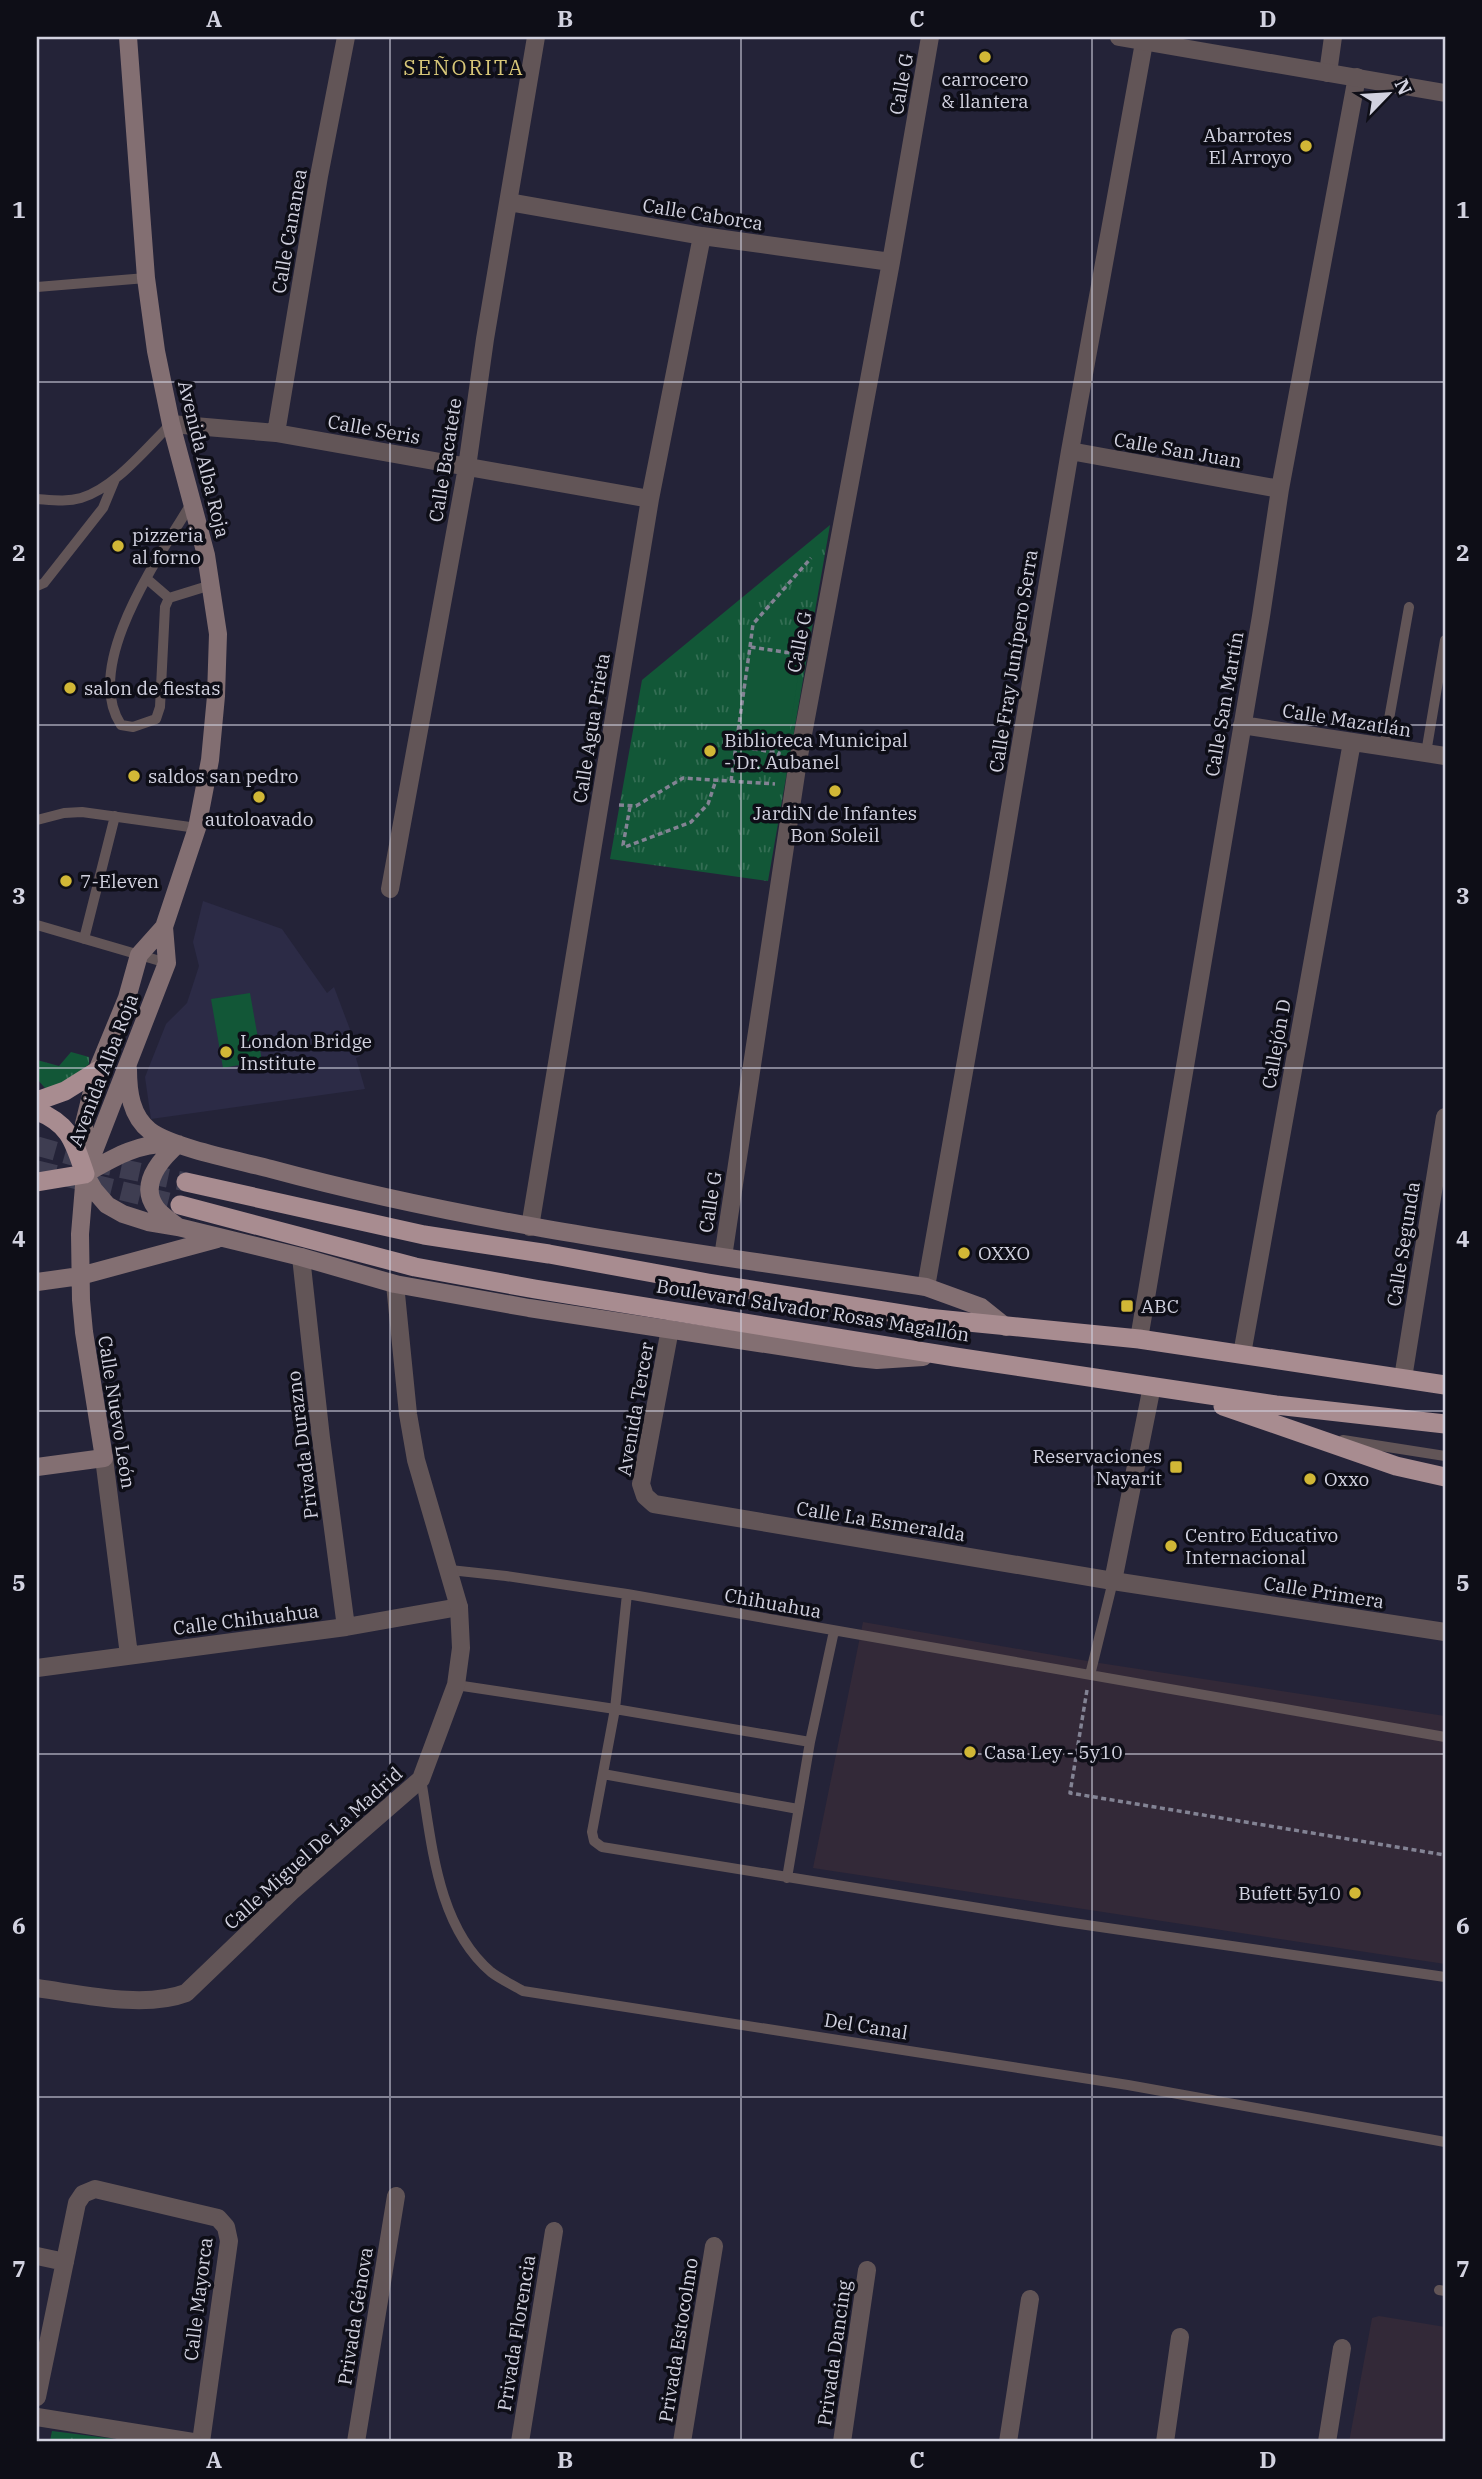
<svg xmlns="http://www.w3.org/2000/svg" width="1482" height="2479" viewBox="0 0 1482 2479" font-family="'IBM Plex Serif',serif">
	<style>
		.commercial { fill: #332938 }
		.built { fill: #2c2b46 }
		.grass { fill: url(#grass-tufts) }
		.pitch { fill: #125737 }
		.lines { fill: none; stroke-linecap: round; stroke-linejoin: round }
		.trunk-tunnel { stroke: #3e3d51; stroke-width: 19; stroke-dasharray: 19 10; stroke-linecap: butt }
		.path { stroke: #838394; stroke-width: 3.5; stroke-dasharray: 5 3.5; stroke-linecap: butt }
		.service { stroke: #625557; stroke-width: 10 }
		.minor { stroke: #625557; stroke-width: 18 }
		.tertiary { stroke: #625557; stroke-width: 18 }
		.secondary { stroke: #836f72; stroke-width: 18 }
		.trunk { stroke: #a88c90; stroke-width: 19 }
		.grid { fill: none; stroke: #d2d2e0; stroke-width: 2; stroke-opacity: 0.55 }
		.poi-dot { fill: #d1b736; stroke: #0e0e17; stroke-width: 2.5 }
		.labels { text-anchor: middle; stroke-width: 7; stroke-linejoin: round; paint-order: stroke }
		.poi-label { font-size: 19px; fill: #d2d2e0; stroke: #0e0e17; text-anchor: start }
		.street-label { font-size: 19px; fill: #d2d2e0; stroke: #0e0e17 }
		.neighbourhood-label { font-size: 21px; letter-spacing: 2px; fill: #d7c678; stroke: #0e0e17 }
		.neatline { fill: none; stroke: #d2d2e0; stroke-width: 2.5 }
		.grid-label { font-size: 23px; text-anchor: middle; font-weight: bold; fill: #d2d2e0 }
	</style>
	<defs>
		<pattern id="grass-tufts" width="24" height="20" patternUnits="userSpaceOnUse" patternTransform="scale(1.75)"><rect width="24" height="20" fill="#125737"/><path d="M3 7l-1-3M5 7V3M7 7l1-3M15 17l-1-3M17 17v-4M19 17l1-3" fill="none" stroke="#346e54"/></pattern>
	</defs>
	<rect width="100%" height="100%" fill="#242338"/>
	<path class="commercial" d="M863 1622 1093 1662 1445 1716V1964L813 1868Z
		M1379 2316 1445 2327V2442H1349L1372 2318Z"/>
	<path class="built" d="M203 901 282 929 327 993 334 987 360 1056 356 1058 365 1089 151 1119 145 1077 166 1024 187 1003 199 966 193 942Z"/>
	<path class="grass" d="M830 525 768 881 610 859 642 680Z
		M71 1052 89 1057V1064L62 1088H45L37 1079V1060L59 1066Z
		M52 2431 139 2442H56L50 2441Z"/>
	<path class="pitch" d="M752 650 801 657 787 749 738 742Z
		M250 993 262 1061 223 1068 211 999Z"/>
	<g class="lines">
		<path class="trunk-tunnel" d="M37 1146 105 1165 186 1182
			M37 1170 180 1205"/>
		<path class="path" d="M750 647 753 624 811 558
			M736 746 779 753 778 757
			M731 781 750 647 798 654
			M619 805 636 806 683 778 775 784
			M630 807 623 845 625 847 691 822 708 804 716 780
			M1087 1690 1070 1793 1445 1855"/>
		<path class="service" d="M37 287 146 278
			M37 499C52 500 67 502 81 498 115 488 147 447 171 424
			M192 502C161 555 81 664 121 725L133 727 156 719 160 707 165 607 169 598 211 585
			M147 579 169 598
			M37 586 44 583 103 508 115 479
			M1384 747 1409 607
			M1426 753 1445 640
			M37 820 64 813 82 812 197 828
			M37 925 167 963
			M84 939 115 816
			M1343 1440 1445 1456
			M450 1570 506 1576 627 1594 1445 1737
			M627 1594 615 1709 592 1832 594 1841 602 1847 1059 1921 1445 1977
			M1090 1675 1113 1581
			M456 1685 615 1709 810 1742
			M603 1774 798 1809
			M421 1779C432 1844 437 1926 491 1972 500 1979 513 1985 523 1991L1128 2085 1445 2142
			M787 1878 810 1742 834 1631
			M1439 2290 1445 2291"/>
		<path class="minor" d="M1328 73 1333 37
			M509 202 702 236 891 262
			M171 424 276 433 650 499
			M276 433 319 176 346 37
			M1070 451 1280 489
			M1242 725 1445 756
			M390 889 467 467 485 339 536 37
			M530 1227 650 499 702 236
			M301 1257 321 1438 346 1627
			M723 1257 798 761 891 262 930 37
			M926 1287 998 879 1070 451 1145 37
			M670 1329 641 1484 645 1496 654 1504 1113 1581 1445 1632
			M1139 1339 1261 616 1280 489 1357 77
			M1242 1354 1352 742
			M1403 1378 1445 1117
			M104 1458 129 1655
			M1113 1581 1152 1386
			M37 1668 346 1627 459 1607
			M37 2256 65 2262
			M37 2397 77 2203 83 2194 95 2189 218 2218 226 2227 229 2241 201 2442
			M356 2442 396 2196
			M520 2442 554 2231
			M682 2442 714 2246
			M842 2442 867 2270
			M1008 2442 1030 2299
			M1165 2442 1180 2337
			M1327 2442 1342 2348"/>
		<path class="tertiary" d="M1119 37 1445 93
			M37 1988C81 1994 144 2009 186 1993L291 1892 421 1779 456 1685 461 1648 459 1607 416 1460 408 1414 395 1284
			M37 2417 193 2442"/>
		<path class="secondary" d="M128 1069C128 1092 131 1116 150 1131 173 1148 241 1161 271 1169 485 1227 706 1254 926 1287L981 1307 1006 1327
			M85 1174 167 963 164 927 197 828 210 760 216 696 218 634 206 555 171 424 156 351 146 278 128 37
			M85 1174 94 1190 107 1205 123 1214 148 1222 178 1227 301 1257 395 1284 529 1308 857 1358 877 1360 923 1357
			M85 1174C113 1158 139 1142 173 1144
			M178 1227C171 1221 161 1215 156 1208 138 1184 161 1159 178 1144
			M37 1282 80 1276 217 1239
			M37 1467 104 1458 84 1332 81 1300 80 1234 85 1174 84 1124 97 1071 127 998 139 955 164 927"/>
		<path class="trunk" d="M37 1101 65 1091 97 1071
			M37 1111C70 1124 74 1142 85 1174L37 1182
			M186 1182 424 1235 549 1254 708 1283 927 1318 1139 1339 1445 1385
			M180 1205 415 1267 535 1289 955 1357 1276 1405 1445 1424
			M1223 1406 1396 1466 1445 1477"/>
	</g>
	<path class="grid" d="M390 37V2442M741 37V2442M1092 37V2442M37 382H1445M37 725H1445M37 1068H1445M37 1411H1445M37 1754H1445M37 2097H1445"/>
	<g class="poi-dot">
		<circle cx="985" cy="57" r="7"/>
		<circle cx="1306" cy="146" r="7"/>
		<circle cx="118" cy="546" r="7"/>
		<circle cx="70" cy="688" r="7"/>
		<circle cx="710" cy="751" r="7"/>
		<circle cx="134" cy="776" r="7"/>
		<circle cx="835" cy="791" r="7"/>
		<circle cx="259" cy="797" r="7"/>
		<circle cx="66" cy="881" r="7"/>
		<circle cx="226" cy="1052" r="7"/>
		<circle cx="964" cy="1253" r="7"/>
		<rect x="1120" y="1299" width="14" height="14" rx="3.5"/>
		<rect x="1169" y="1460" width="14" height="14" rx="3.5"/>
		<circle cx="1310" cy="1479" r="7"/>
		<circle cx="1171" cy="1546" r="7"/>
		<circle cx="970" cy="1752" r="7"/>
		<circle cx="1355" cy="1893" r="7"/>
	</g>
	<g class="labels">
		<g class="poi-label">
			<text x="985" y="86" text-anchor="middle">carrocero<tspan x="985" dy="22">&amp; llantera</tspan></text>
			<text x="1292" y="142" text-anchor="end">Abarrotes<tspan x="1292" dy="22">El Arroyo</tspan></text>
			<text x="132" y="542">pizzeria<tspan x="132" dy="22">al forno</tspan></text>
			<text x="84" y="695">salon de fiestas</text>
			<text x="724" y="747">Biblioteca Municipal<tspan x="724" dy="22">- Dr. Aubanel</tspan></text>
			<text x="148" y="783">saldos san pedro</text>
			<text x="835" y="820" text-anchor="middle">JardiN de Infantes<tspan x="835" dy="22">Bon Soleil</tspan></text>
			<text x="259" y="826" text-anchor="middle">autoloavado</text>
			<text x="80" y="888">7-Eleven</text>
			<text x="240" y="1048">London Bridge<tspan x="240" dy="22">Institute</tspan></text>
			<text x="978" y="1260">OXXO</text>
			<text x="1141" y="1313">ABC</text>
			<text x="1162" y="1463" text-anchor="end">Reservaciones<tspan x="1162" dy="22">Nayarit</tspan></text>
			<text x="1324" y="1486">Oxxo</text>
			<text x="1185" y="1542">Centro Educativo<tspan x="1185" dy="22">Internacional</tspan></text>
			<text x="984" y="1759">Casa Ley - 5y10</text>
			<text x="1341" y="1900" text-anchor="end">Bufett 5y10</text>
		</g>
		<g class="street-label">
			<text transform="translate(901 84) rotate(-80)" y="7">Calle G</text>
			<text transform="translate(703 214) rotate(9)" y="7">Calle Caborca</text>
			<text transform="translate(289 231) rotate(-80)" y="7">Calle Cananea</text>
			<text transform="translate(374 429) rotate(10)" y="7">Calle Seris</text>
			<text transform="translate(1178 450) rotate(10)" y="7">Calle San Juan</text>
			<text transform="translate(204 459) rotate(76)" y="7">Avenida Alba Roja</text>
			<text transform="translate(445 460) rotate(-81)" y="7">Calle Bacatete</text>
			<text transform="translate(799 642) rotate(-79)" y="7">Calle G</text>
			<text transform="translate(1013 661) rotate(-81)" y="7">Calle Fray Junípero Serra</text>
			<text transform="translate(1224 704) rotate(-80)" y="7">Calle San Martín</text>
			<text transform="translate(1347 720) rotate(9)" y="7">Calle Mazatlán</text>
			<text transform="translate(591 728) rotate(-81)" y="7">Calle Agua Prieta</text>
			<text transform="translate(1276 1044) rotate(-80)" y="7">Callejón D</text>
			<text transform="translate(103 1070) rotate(-69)" y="7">Avenida Alba Roja</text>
			<text transform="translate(710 1202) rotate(-81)" y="7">Calle G</text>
			<text transform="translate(1403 1244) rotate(-81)" y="7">Calle Segunda</text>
			<text transform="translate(813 1310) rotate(9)" y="7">Boulevard Salvador Rosas Magallón</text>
			<text transform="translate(635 1409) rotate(-80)" y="7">Avenida Tercer</text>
			<text transform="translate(117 1412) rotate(81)" y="7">Calle Nuevo León</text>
			<text transform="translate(302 1445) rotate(-97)" y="7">Privada Durazno</text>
			<text transform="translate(881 1521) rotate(9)" y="7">Calle La Esmeralda</text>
			<text transform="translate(1324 1592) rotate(9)" y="7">Calle Primera</text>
			<text transform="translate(773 1603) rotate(10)" y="7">Chihuahua</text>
			<text transform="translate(246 1619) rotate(-7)" y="7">Calle Chihuahua</text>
			<text transform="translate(313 1848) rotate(-42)" y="7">Calle Miguel De La Madrid</text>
			<text transform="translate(866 2026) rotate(9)" y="7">Del Canal</text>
			<text transform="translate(198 2299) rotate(-83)" y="7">Calle Mayorca</text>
			<text transform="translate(355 2316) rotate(-81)" y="7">Privada Génova</text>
			<text transform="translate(516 2333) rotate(-81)" y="7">Privada Florencia</text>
			<text transform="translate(678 2340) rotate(-81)" y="7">Privada Estocolmo</text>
			<text transform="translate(834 2353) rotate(-82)" y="7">Privada Dancing</text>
		</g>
		<g class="neighbourhood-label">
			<text x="464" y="75">SEÑORITA</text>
		</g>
	</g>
	<rect width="1482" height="2479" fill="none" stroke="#0e0e17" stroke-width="77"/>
	<g transform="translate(1388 94) rotate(65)" stroke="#0e0e17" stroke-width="5" paint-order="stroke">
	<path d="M0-5L12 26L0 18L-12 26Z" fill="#d2d2e0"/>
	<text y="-10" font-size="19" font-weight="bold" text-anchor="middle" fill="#d2d2e0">N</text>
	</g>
	<rect x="38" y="38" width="1406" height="2402" class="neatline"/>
	<g class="grid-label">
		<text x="214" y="27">A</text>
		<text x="565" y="27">B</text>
		<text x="917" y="27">C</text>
		<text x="1268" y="27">D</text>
		<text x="19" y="218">1</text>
		<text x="1463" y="218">1</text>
		<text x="19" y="561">2</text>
		<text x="1463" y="561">2</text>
		<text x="19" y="904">3</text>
		<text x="1463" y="904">3</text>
		<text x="19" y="1247">4</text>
		<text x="1463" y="1247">4</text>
		<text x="19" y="1591">5</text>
		<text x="1463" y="1591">5</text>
		<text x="19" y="1934">6</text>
		<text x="1463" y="1934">6</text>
		<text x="19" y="2277">7</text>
		<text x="1463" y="2277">7</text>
		<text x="214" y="2468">A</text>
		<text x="565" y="2468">B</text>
		<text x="917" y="2468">C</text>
		<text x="1268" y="2468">D</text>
	</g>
</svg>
